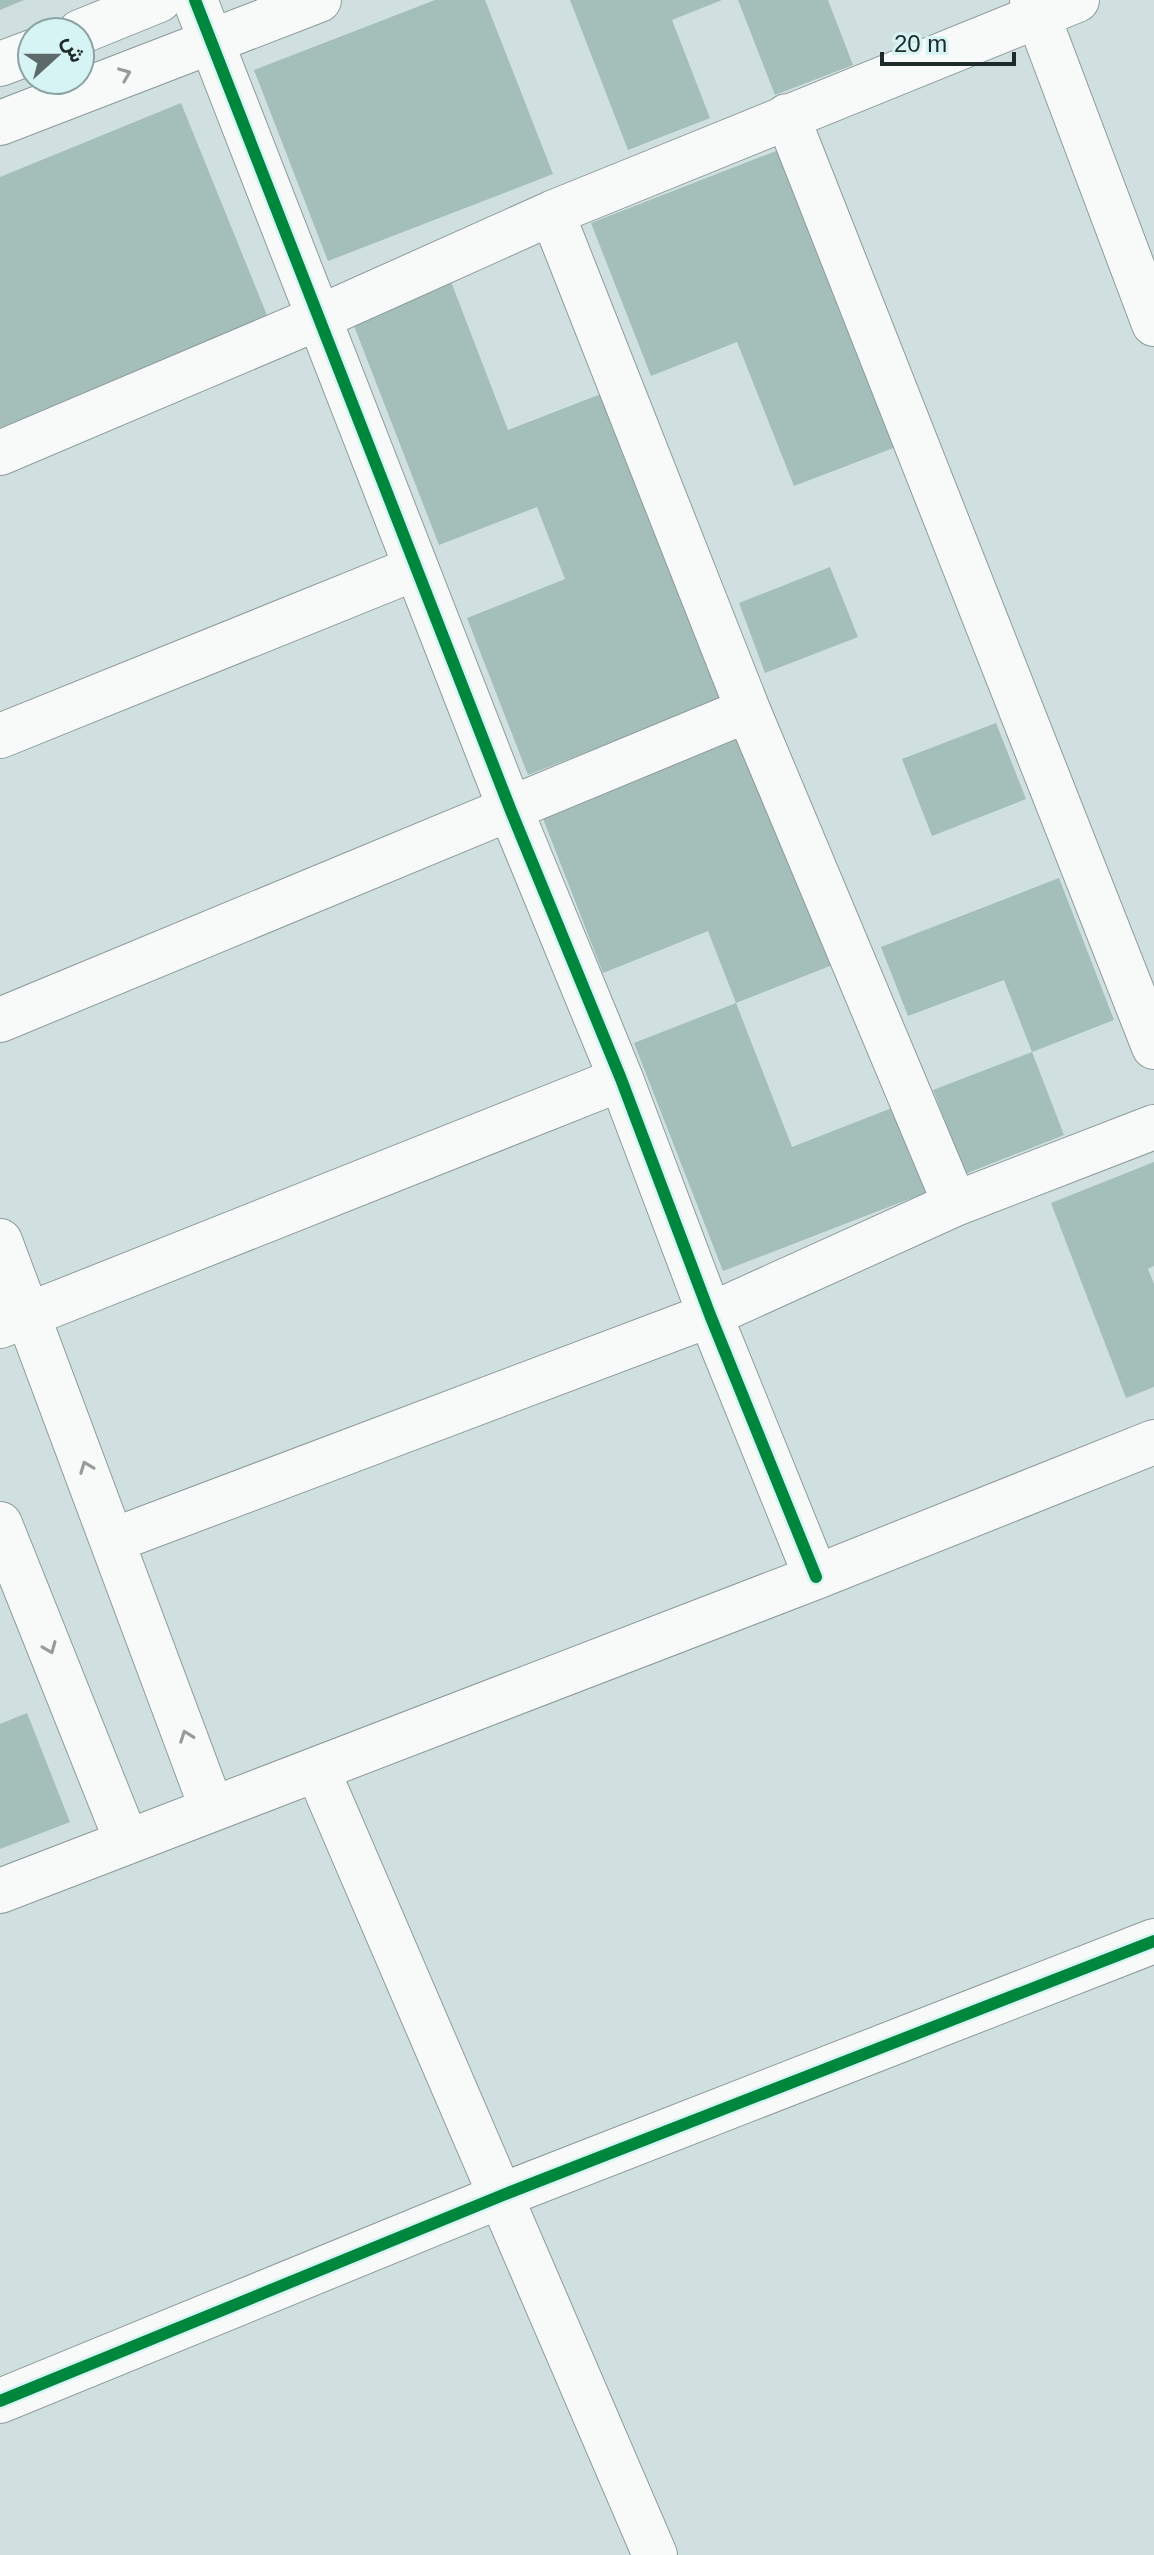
<svg xmlns="http://www.w3.org/2000/svg" width="1154" height="2555" viewBox="0 0 1154 2555" font-family="Arial,Vazirmatn,sans-serif">
	<style>
		.building { fill: #a4beba }
		.lines { fill: none; stroke-linecap: round; stroke-linejoin: round }
		.minor-casing { stroke: #8e9b9b; stroke-width: 46 }
		.minor { stroke: #f8fafa; stroke-width: 44 }
		.cycleway-casing { stroke: #d6f4f4; stroke-width: 17 }
		.cycleway { stroke: #00873e; stroke-width: 12 }
		.oneway { stroke: #969c9c }
	</style>
	<rect width="100%" height="100%" fill="#d0e0e0"/>
	<path class="building" d="M0 0H24L0 10Z
		M435 0H485L553 174 328 261 254 70Z
		M570 0H722L672 20 710 118 628 150Z
		M738 0H828L853 65 775 95Z
		M181 103 273 330 0 440V177Z
		M781 149 896 447 794 486 737 342 651 376 591 223Z
		M450 279 508 430 606 392 725 698 528 775 467 618 565 579 537 507 439 545 351 318Z
		M830 567 858 637 765 673 739 603Z
		M996 723 1026 799 932 836 902 759Z
		M746 736 835 964 736 1003 708 931 603 973 542 816Z
		M1059 878 1114 1020 1032 1052 1064 1135 965 1174 933 1090 1032 1052 1004 980 908 1016 881 947Z
		M736 1003 792 1147 897 1106 930 1191 723 1271 634 1043Z
		M1154 1162V1266L1148 1269 1154 1284V1387L1126 1398 1051 1203Z
		M27 1713 70 1822 0 1849V1724Z"/>
	<g class="lines">
		<defs>
			<path id="minor" d="M195 0 511 811 621 1079 710 1315 816 1577
				M1032 0 1154 324
				M80 32 159 0
				M0 64 32 52
				M787 116 1154 1047
				M0 123 319 0
				M552 213 748 710 955 1204
				M0 453 318 318 552 213 1077 0
				M0 736 416 568
				M0 1020 748 710
				M0 1241 212 1809
				M0 1326 621 1079
				M0 1524 127 1842
				M114 1540 710 1315 955 1204 1154 1127
				M317 1769 655 2555
				M0 1891 816 1577 1154 1442
				M0 2401 503 2195 1154 1941"/>
		</defs>
		<use href="#minor" class="minor-casing"/>
		<use href="#minor" class="minor"/>
		<defs>
			<path id="cycleway" d="M195 0 511 811 621 1079 710 1315 816 1577
				M0 2401 503 2195 1154 1941"/>
		</defs>
		<use href="#cycleway" class="cycleway-casing"/>
		<use href="#cycleway" class="cycleway"/>
	</g>
	<defs><path id="oneway-chevron" d="M-2-3.5L2.5 0L-2 3.5" fill="none" stroke-width="1.6" stroke-linecap="round" stroke-linejoin="round" transform="scale(2)"/></defs>
	<g class="oneway">
		<use href="#oneway-chevron" transform="translate(125 74) rotate(-22)"/>
		<use href="#oneway-chevron" transform="translate(86 1467) rotate(-111)"/>
		<use href="#oneway-chevron" transform="translate(50 1648) rotate(68)"/>
		<use href="#oneway-chevron" transform="translate(186 1736) rotate(-110)"/>
	</g>
	<g transform="translate(56 56) rotate(69)"><circle r="38" fill="#d6f4f4" stroke="#8da3a3" stroke-width="2"/>
	<path d="M0-6L14 30L0 20L-14 30Z" fill="#5d6a6a"/>
	<text y="-12" font-size="22" font-weight="bold" text-anchor="middle" fill="#1f2a2a">ش</text>
	</g>
	<path d="M882 52v12h132v-12" fill="none" stroke="#1f2a2a" stroke-width="4"/>
	<text x="894" y="52" font-size="24" fill="#1f2a2a" stroke="#d6f4f4" stroke-width="6" paint-order="stroke">20 m</text>
</svg>
